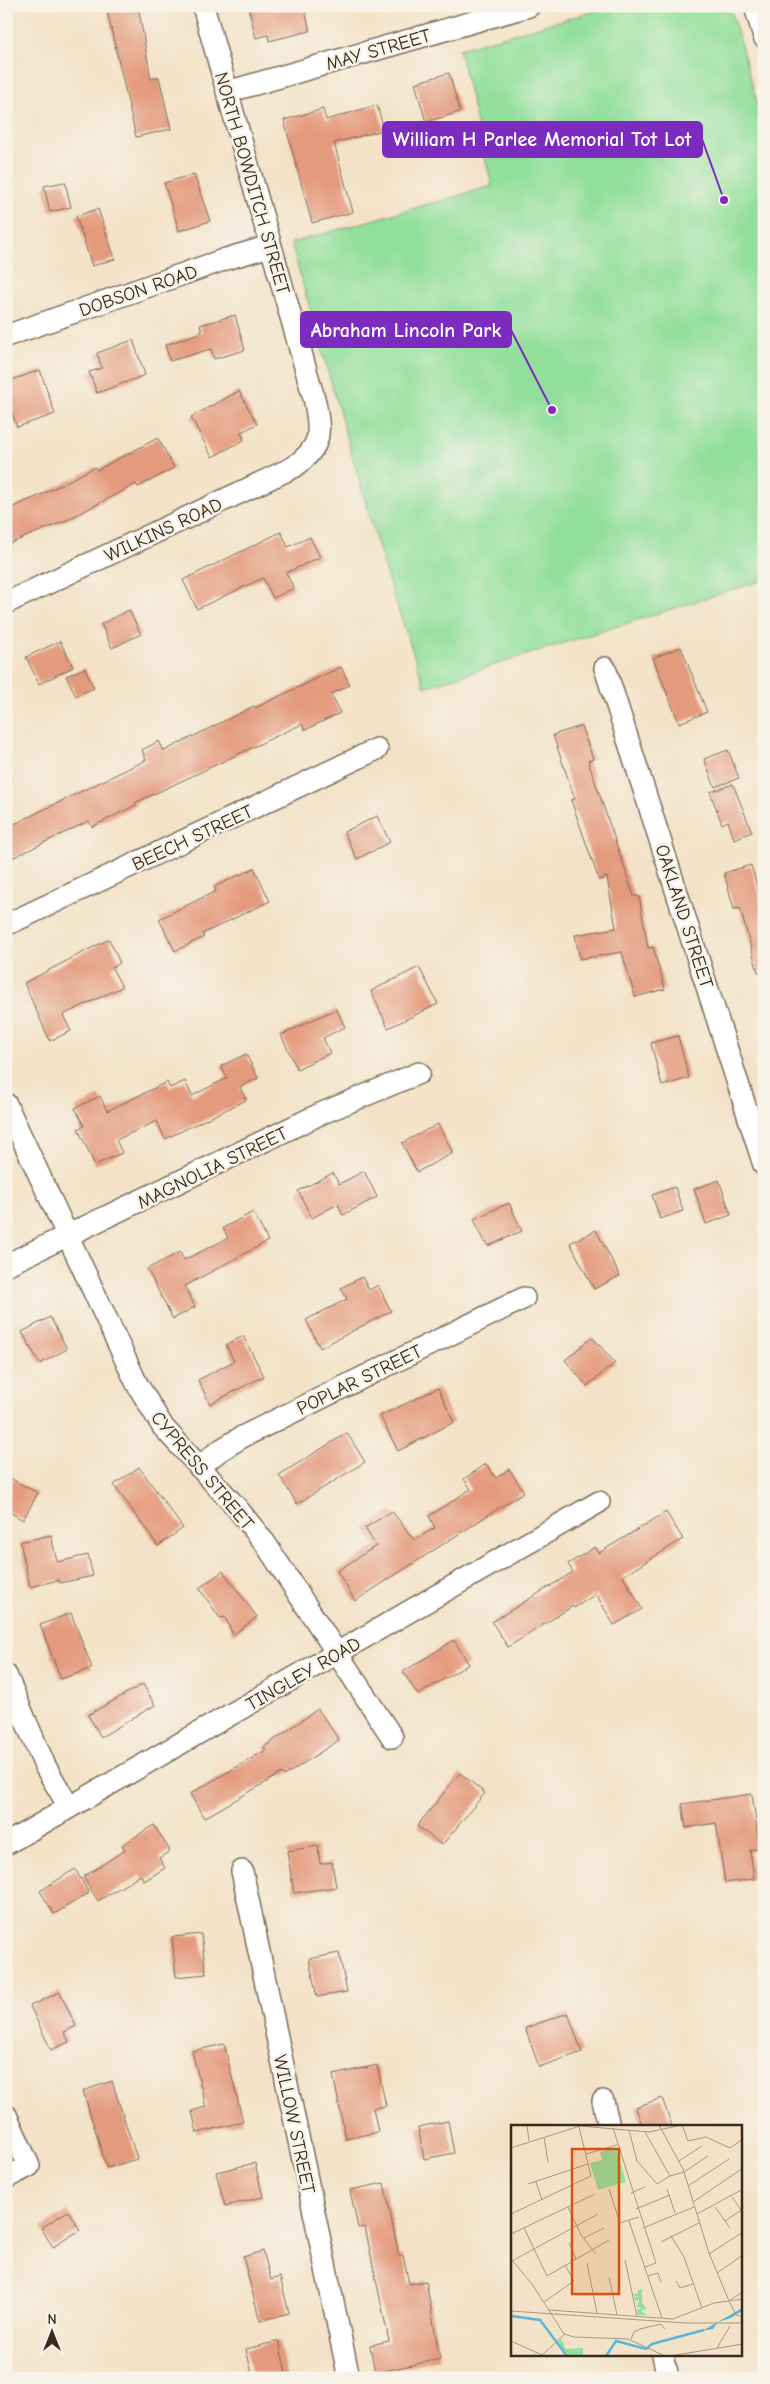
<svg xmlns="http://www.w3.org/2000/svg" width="770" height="2384" viewBox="0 0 770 2384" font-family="'Comic Neue',sans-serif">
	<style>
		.green { fill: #92df9c; stroke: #66845d }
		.building { fill: #e49a7d }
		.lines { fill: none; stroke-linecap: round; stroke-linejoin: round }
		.street-casing { stroke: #7b6a59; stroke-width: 24 }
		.street { stroke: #fff; stroke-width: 21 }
		.labels { text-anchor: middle; stroke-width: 5; stroke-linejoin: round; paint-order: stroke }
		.street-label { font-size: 19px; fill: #3b2a1e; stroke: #f7f3e8 }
		.inset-river { fill: none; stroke: #5cb6d9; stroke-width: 2.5 }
		.inset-road { fill: none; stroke: #a99883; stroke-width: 1 }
		.view { fill: #d7540e; fill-opacity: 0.15; stroke: #d7540e; stroke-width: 2.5 }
		.inset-edge { fill: none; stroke: #3b2a1e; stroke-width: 2.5 }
		.leader { fill: none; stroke: #7b2cbf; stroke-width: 2 }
		.callout-dot { fill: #7b2cbf; stroke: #f7f3e8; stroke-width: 2 }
		.callout { fill: #7b2cbf; stroke: #7b2cbf; stroke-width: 2 }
		.callout-label { font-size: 20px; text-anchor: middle; font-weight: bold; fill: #fff }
	</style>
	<rect width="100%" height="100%" fill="#f7f3e8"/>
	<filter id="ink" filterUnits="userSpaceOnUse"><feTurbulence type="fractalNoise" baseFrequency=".02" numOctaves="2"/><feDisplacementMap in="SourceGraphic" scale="10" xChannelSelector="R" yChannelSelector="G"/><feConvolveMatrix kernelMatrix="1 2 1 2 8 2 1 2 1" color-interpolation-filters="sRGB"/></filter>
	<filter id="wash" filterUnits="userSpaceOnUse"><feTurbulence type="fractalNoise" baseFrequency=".0096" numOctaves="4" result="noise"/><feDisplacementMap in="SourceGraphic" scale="20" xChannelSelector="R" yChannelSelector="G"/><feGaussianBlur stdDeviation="1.12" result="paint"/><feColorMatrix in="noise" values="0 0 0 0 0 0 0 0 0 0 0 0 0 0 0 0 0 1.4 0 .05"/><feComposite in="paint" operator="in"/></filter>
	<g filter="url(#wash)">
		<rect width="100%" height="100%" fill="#f3e2c7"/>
		<path class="green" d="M613 6H730L764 127V580L425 687 387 577 291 243 492 186 459 49Z"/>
		<g id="blocks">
			<path class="building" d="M106 6H138L151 79 159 77 171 129 136 137Z
				M248 6H304L310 31 269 41 268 35 256 38Z
				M449 73 460 112 426 122 415 83Z
				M377 105 384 130 334 143 353 212 312 223 284 120 323 109 326 120Z
				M194 174 210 221 179 231 164 183Z
				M65 182 71 207 50 212 44 186Z
				M98 209 115 259 92 266 76 216Z
				M235 315 245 350 214 359 211 349 170 361 165 345 202 332 200 325Z
				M133 340 145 375 97 393 89 372 102 368 97 353Z
				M40 370 55 414 17 427 6 397V382Z
				M239 391 257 424 241 432 244 440 212 457 191 417Z
				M158 438 174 468 138 487 136 484 65 521 6 545V510L43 494 95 467 97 470Z
				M281 532 288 547 310 537 320 557 286 573 294 588 273 598 263 578 197 609 183 580Z
				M129 610 141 634 112 648 101 624Z
				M60 641 73 667 39 684 26 657Z
				M681 647 707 712 679 723 653 658Z
				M341 667 350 685 331 694 340 713 305 730 302 724 135 803 136 805 92 827 89 821 6 861V828L146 760 142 750 159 741 164 751 254 706 255 708Z
				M85 668 94 688 76 696 66 676Z
				M581 726 593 759 588 761 634 896H639L648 948 653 947 665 989 635 997 622 952 580 959 575 935 616 928 607 877 599 880 571 800 575 799 553 735Z
				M728 750 739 778 715 787 704 759Z
				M733 784 752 832 734 839 728 821 722 824 710 792Z
				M377 816 390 842 357 859 344 832Z
				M751 865 764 910V972H758L740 908 734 909 724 873Z
				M254 868 270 901 202 934 204 937 175 951 159 919 216 891 214 887Z
				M109 939 120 963 112 968 122 987 63 1015 71 1031 50 1041 24 983Z
				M419 967 438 1004 388 1028 371 991Z
				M336 1009 345 1027 323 1038 330 1053 297 1069 281 1035Z
				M678 1036 689 1078 662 1086 651 1043Z
				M246 1054 258 1078 240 1087 246 1100 165 1139 157 1121 116 1140 122 1153 95 1165 78 1129 84 1126 75 1108 100 1096 107 1111 167 1082 170 1088 185 1081 192 1096 227 1078 221 1066Z
				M438 1124 453 1153 417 1172 402 1143Z
				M364 1171 377 1197 343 1215 338 1204 312 1218 298 1191 333 1173 339 1184Z
				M719 1180 731 1215 706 1224 694 1189Z
				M675 1187 683 1211 660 1219 652 1195Z
				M509 1203 522 1231 488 1246 486 1242 485 1243 474 1219Z
				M253 1212 268 1241 185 1286 195 1307 173 1319 147 1269 180 1252 184 1260 228 1238 223 1228Z
				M596 1230 620 1276 594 1289 570 1243Z
				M362 1277 369 1290 378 1285 391 1311 320 1348 306 1320 347 1299 341 1288Z
				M50 1317 67 1349 40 1364 22 1332Z
				M243 1336 264 1376 210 1404 198 1380 234 1361 226 1345Z
				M592 1337 615 1363 587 1386 565 1360Z
				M438 1388 454 1422 398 1451 380 1416Z
				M347 1433 365 1462 297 1504 279 1475Z
				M486 1464 496 1478 509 1469 524 1492 355 1601 337 1571 376 1546 365 1528 392 1511 414 1540 435 1528 429 1516 471 1489 464 1479Z
				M139 1467 183 1528 158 1546 114 1485Z
				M6 1476 38 1493 23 1520 6 1510Z
				M666 1512 683 1539 623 1576 642 1609 614 1625 596 1594 574 1608 573 1606 508 1647 492 1622 573 1572 568 1564 595 1547 599 1553Z
				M51 1535 57 1562 88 1555 93 1576 60 1583 59 1580 30 1587 20 1542Z
				M223 1571 257 1617 233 1635 225 1617 220 1618 199 1588Z
				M71 1613 92 1668 61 1679 40 1625Z
				M454 1640 469 1664 418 1695 403 1672Z
				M143 1684 155 1705 101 1737 88 1715Z
				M318 1709 339 1740 284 1776 282 1773 204 1818 190 1794 266 1750 264 1747Z
				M460 1773 485 1793 442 1845 417 1826Z
				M752 1794 760 1849 750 1850 754 1879 725 1883 716 1823 686 1828 682 1804Z
				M154 1825 170 1851 159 1858 165 1868 144 1881 141 1875 98 1901 83 1877 125 1850 122 1845Z
				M318 1846 320 1864 332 1862 336 1887 294 1893 287 1851Z
				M75 1869 89 1893 54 1914 40 1891Z
				M201 1934 206 1974 176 1977 172 1937Z
				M339 1953 347 1992 317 1997 309 1959Z
				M60 1992 76 2026 64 2032 69 2042 51 2050 30 2006Z
				M568 2013 582 2052 539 2067 525 2028Z
				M224 2044 243 2122 197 2133 192 2111 206 2107 192 2051Z
				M377 2065 386 2106 373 2108 378 2132 346 2139 333 2075Z
				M112 2081 137 2159 107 2168 83 2091Z
				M662 2098 672 2126H642L636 2107Z
				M448 2121 454 2153 424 2159 418 2127Z
				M255 2163 263 2197 225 2206 216 2172Z
				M384 2183 399 2256 403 2255 409 2284 426 2281 440 2359 375 2373 370 2345 389 2341 365 2227 358 2228 350 2190Z
				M68 2211 80 2230 53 2247 41 2228Z
				M263 2251 271 2280 280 2277 289 2313 260 2321 243 2257Z
				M279 2341 287 2378H253L246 2349Z"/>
		</g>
	</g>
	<g filter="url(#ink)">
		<use href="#blocks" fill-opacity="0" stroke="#7b6a59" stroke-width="1"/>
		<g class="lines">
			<defs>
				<path id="street" d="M755 6 764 37
					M227 92 529 6
					M6 336 226 259 270 246
					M6 603 294 467C322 446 321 434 315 402L203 6
					M605 668 764 1165
					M6 925 377 749
					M6 1104 137 1384 163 1427 237 1508 265 1543 392 1737
					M6 1265 320 1114 419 1073
					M199 1467 219 1451 242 1437 524 1298
					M6 1675 45 1766 69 1807
					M6 1844 599 1502
					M242 1871 349 2378
					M603 2101 609 2126
					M6 2115 29 2166 6 2178
					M663 2355 668 2378"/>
			</defs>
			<use href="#street" class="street-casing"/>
			<use href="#street" class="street"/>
		</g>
	</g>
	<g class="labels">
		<g class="street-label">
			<text transform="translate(378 49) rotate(-16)" y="7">MAY STREET</text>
			<text transform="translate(253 183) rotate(74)" y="7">NORTH BOWDITCH STREET</text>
			<text transform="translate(138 290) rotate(-19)" y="7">DOBSON ROAD</text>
			<text transform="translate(163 529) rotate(-25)" y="7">WILKINS ROAD</text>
			<text transform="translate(192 837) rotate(-25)" y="7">BEECH STREET</text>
			<text transform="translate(685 916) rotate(72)" y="7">OAKLAND STREET</text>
			<text transform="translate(212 1167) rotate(-26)" y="7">MAGNOLIA STREET</text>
			<text transform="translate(359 1379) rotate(-26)" y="7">POPLAR STREET</text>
			<text transform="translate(203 1470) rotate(50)" y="7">CYPRESS STREET</text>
			<text transform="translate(303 1673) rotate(-30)" y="7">TINGLEY ROAD</text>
			<text transform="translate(295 2124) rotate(78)" y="7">WILLOW STREET</text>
		</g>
	</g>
	<g transform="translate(511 2125)">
		<rect width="231" height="231" fill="#f3e2c7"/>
		<path d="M105 23 115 57 87 65 79 38 91 35 89 27ZM131 164V178L136 183 130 186 136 190H127L126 185 131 183 126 182 128 175 124 176 123 172 129 171H123L122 168 127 169 126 166ZM50 214 55 224 72 223V231H59L46 218Z" fill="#92df9c"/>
		<path d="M231 183V186L220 193 207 197 202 204 191 206Z" fill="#5cb6d9"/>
		<path class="inset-river" d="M0 191 29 195 56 231M95 231 105 216 135 224 141 219 193 205"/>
		<path class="inset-road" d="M16 0 18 16M148 0 172 44 198 128 218 176 225 190 232 192M171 0 177 16 195 12 219 23 232 14M102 3 145 138 134 142M118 5 126 36 146 59 159 51 173 47 197 31M134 7 159 51M33 12 37 37M0 23 69 1 138 7 171 0M75 29 106 20M168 36 191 21M25 57 31 75M17 59 77 39M177 61 218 34M98 64 109 98 128 92M156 64 164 88M120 68 134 62M221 72 230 85M182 77 232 43M57 82 70 110 85 129M204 82 219 103M125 84 159 70M0 89 80 51 68 2M186 89 232 64M118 96 151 193M214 96 232 84M13 103 36 151 98 115M132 103 183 82M0 109 84 69M160 111 173 132 191 183M73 113 93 103M150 117 188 98M58 118 65 134M198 129 232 107M0 134 21 159 53 209 63 212 117 214 154 231M114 135 126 191M1 136 87 89M76 138 86 188M206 148 232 130M137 151 147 148 150 157M98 152 106 190M165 156 169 163 182 159M219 175 232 167M33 177 63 156 54 140M38 185 162 194 203 178 232 174M0 186 174 198H232M120 214 123 207 129 204 150 199 154 204M0 216 31 230 54 209M206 223 219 201M159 231 232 219"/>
		<path class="view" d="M61 24H108V169H61Z"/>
		<rect width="231" height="231" class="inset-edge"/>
	</g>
	<path class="leader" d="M724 200L702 139M552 410L511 330"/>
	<g class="callout-dot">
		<circle cx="724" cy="200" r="5"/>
		<circle cx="552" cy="410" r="5"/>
	</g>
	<g class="callout">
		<rect x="383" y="122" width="319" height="35" rx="5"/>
		<rect x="301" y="312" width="210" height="35" rx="5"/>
	</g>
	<g class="callout-label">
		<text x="542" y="146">William H Parlee Memorial Tot Lot</text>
		<text x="406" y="337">Abraham Lincoln Park</text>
	</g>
	<rect width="770" height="2384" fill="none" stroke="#f7f3e8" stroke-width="25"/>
	<g transform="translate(52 2332)" stroke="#f7f3e8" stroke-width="4" paint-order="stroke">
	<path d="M0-4L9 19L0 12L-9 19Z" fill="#3b2a1e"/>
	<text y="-8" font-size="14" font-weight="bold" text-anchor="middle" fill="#3b2a1e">N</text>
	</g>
</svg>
